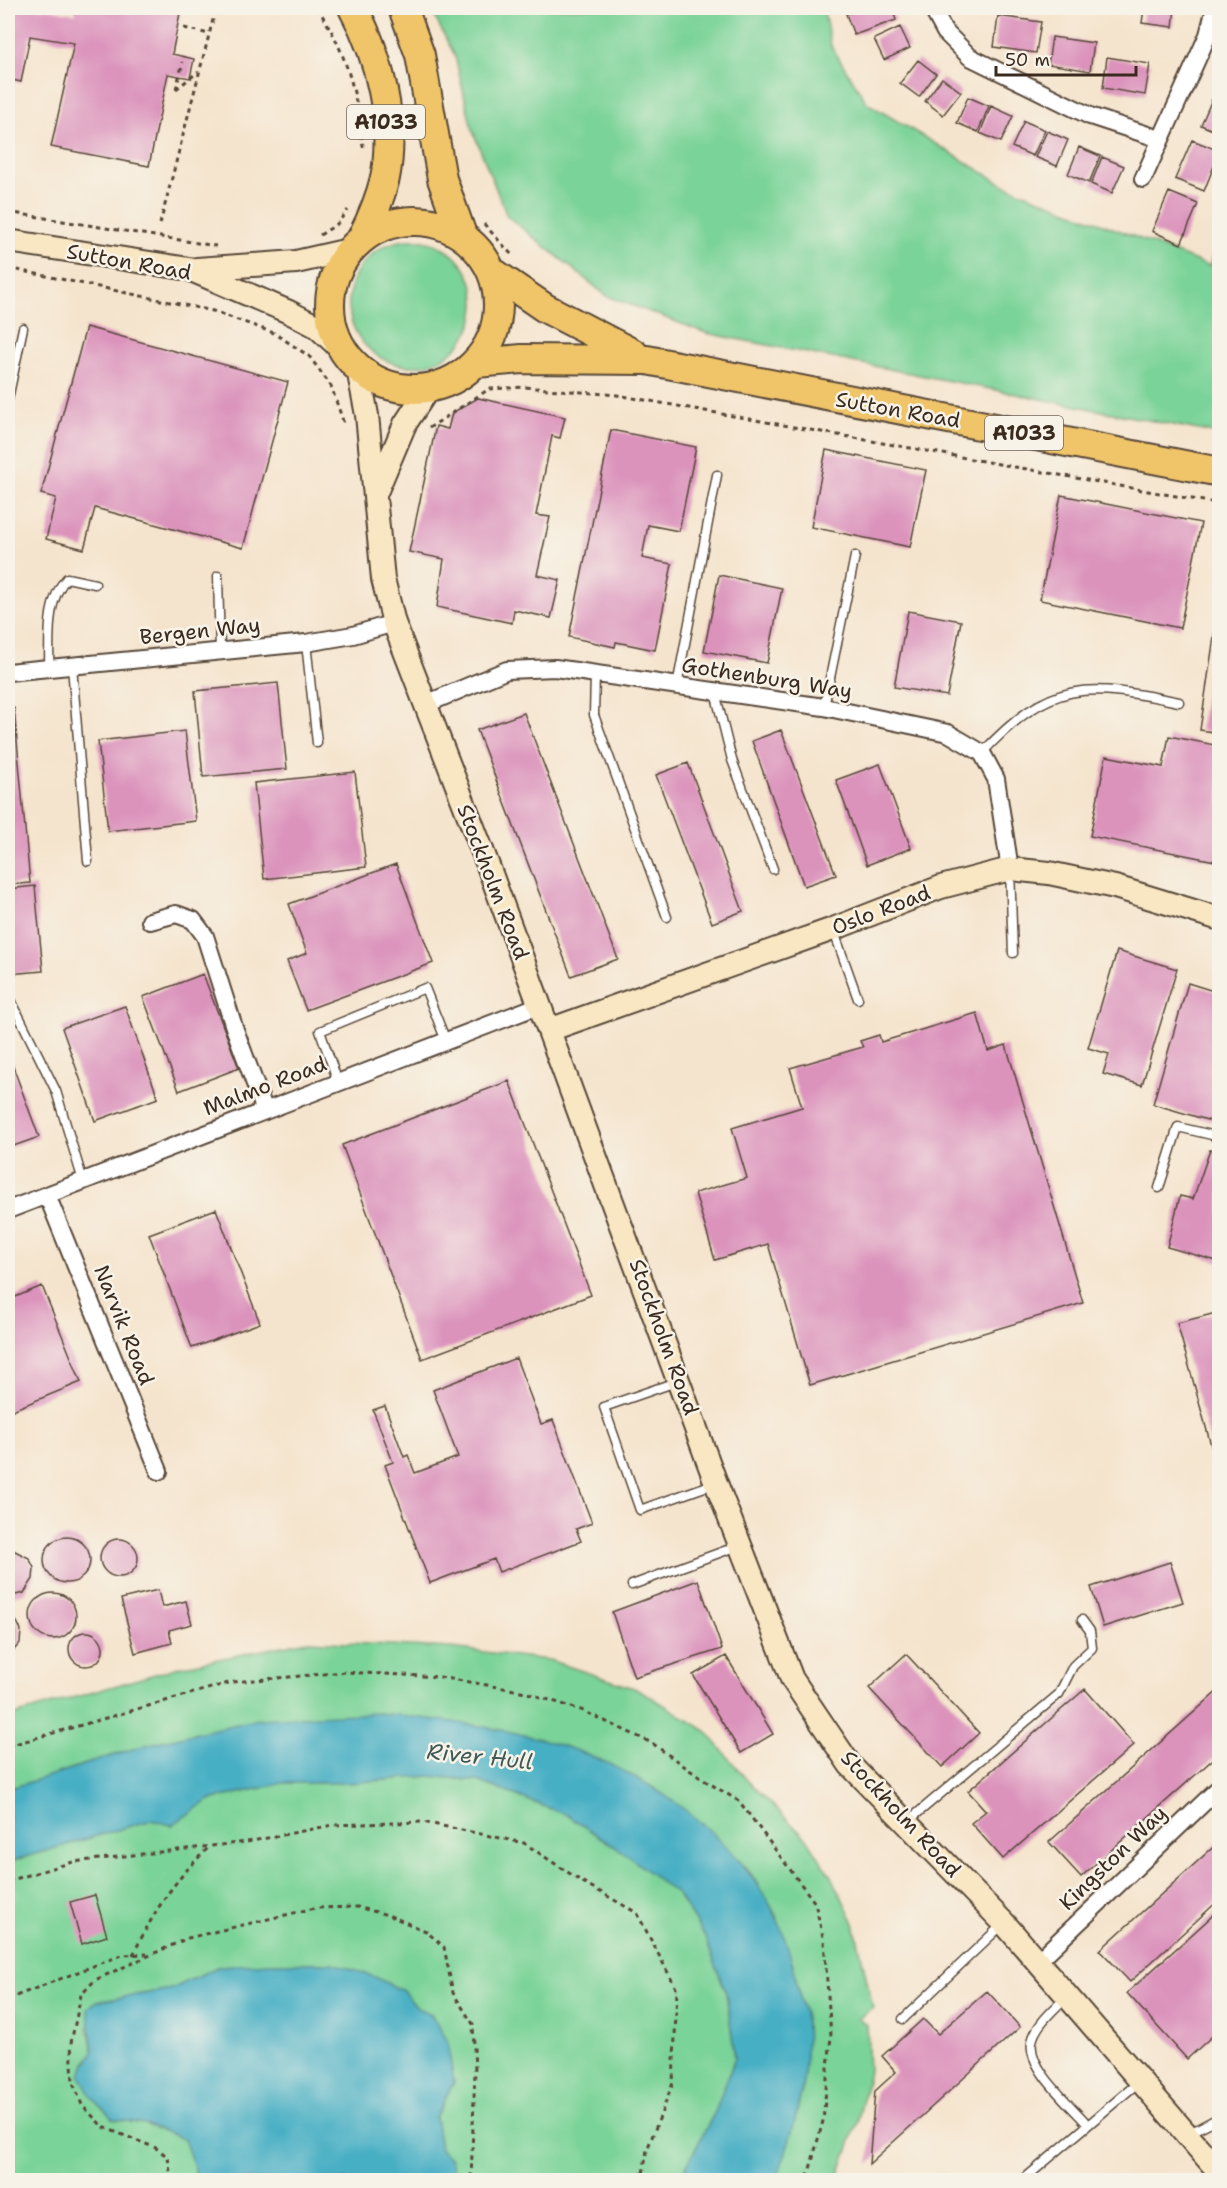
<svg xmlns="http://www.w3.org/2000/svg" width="1227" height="2188" viewBox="0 0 1227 2188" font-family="'Shantell Sans',sans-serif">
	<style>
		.green { fill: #7ad398; stroke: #5a7e5b; stroke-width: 1.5 }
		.water { fill: #46afc4; stroke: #406c71; stroke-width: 1.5 }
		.building { fill: #db93bc }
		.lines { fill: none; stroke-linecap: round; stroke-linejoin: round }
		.lane-casing { stroke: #574638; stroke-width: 11 }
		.street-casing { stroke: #574638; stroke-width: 20 }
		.secondary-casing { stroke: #574638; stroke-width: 26 }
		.highway-casing { stroke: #574638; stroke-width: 32 }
		.path { stroke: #574638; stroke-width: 3; stroke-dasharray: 4.5 4.5; stroke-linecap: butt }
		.lane { stroke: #fff; stroke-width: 8 }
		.street { stroke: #fff; stroke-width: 16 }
		.secondary { stroke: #f9e7c3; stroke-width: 22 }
		.highway { stroke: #f0c469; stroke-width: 28 }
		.labels { text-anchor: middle; stroke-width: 5; stroke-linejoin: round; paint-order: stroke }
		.shield { fill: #f7f3e8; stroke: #73665b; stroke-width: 1.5 }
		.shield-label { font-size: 20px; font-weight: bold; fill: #3b2a1e }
		.street-label { font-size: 21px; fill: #3b2a1e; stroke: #f7f3e8 }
		.water-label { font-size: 22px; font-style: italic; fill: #3f5958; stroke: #f7f3e8 }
	</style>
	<rect width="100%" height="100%" fill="#f7f3e8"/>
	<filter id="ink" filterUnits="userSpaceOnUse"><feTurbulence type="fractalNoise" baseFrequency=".0167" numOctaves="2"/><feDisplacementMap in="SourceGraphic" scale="12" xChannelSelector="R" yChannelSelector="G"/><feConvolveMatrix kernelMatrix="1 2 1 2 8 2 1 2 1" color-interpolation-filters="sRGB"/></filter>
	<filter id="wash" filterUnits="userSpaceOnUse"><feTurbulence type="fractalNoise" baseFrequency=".008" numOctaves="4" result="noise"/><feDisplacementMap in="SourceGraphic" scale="24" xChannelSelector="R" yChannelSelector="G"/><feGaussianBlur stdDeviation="1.35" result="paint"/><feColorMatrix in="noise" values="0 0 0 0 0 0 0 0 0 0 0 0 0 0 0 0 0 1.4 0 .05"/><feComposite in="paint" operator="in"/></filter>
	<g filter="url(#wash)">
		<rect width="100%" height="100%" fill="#f5e4cd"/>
		<path class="green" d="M430 8H823L831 46 867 103 1004 185 1209 266 1213 255 1219 261V434L706 333 607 296 507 216 472 129 455 56Z
			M349 303a63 63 0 1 1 126 0a63 63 0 1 1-126 0Z
			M308 1641 451 1648 549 1660 640 1690 706 1731 747 1780 808 1840 834 1881 854 1923 873 2008 858 2019 867 2025 869 2071 858 2121 837 2180H776L802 2091 806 2026 793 1964 775 1913 750 1872 708 1828 259 1719 146 1745 8 1789V1717L179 1667Z
			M430 1776 478 1781 567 1815 623 1852 678 1895 704 1935 726 1992 735 2058 716 2110 679 2180H450L454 2170 450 2158 440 2149 435 2117 454 2082 432 2014 417 2008 403 1991 377 1978 333 1963H272L219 1966 172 1989 135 1995 88 2027 93 2052 85 2064 113 2119 145 2124 184 2139 194 2167 195 2180H8V1862L151 1820 172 1825 209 1800 283 1783H348Z"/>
		<path class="water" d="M378 1713C446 1721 514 1727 578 1751 657 1780 734 1837 774 1912 786 1935 793 1964 798 1990 801 2001 805 2014 806 2025 810 2073 793 2136 776 2180H679L716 2110 735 2058 726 1992 704 1935 678 1895 623 1852 567 1815 478 1781 430 1776 348 1783H283L209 1800 172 1825 151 1820 8 1862V1789L146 1745 259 1719Z
			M272 1963H333L377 1978 403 1991 417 2008 431 2014 447 2040 454 2082 435 2117 440 2149 450 2158 454 2170 450 2180H195L194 2167 184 2139 145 2124 113 2119 92 2097 80 2076 93 2052 88 2009 95 2002 172 1989 219 1966Z"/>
		<g id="blocks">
			<path class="building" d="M8 8H45L75 14 77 8H181L172 54 194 59 190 78 168 74 149 166 51 147 74 43 30 36 21 82 8 79Z
				M865 8H892L896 20 854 35 846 14Z
				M1144 8H1175L1173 27 1142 23Z
				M998 16 1041 22 1036 53 994 47Z
				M900 27 910 48 884 60 874 39Z
				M1052 37 1094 43 1090 71 1048 64Z
				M1107 57 1150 64 1145 95 1103 88Z
				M918 60 936 74 919 97 900 83Z
				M942 78 961 92 943 115 925 101Z
				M1218 85 1220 86V133L1201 125Z
				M968 97 989 106 978 132 957 123Z
				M991 106 1013 116 1001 142 980 133Z
				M1024 121 1045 130 1033 156 1012 147Z
				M1047 131 1068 140 1057 166 1035 157Z
				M1192 140 1220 151 1204 191 1175 179Z
				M1079 147 1100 156 1089 183 1068 174Z
				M1102 157 1124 166 1112 193 1091 184Z
				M1169 192 1198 204 1181 244 1152 231Z
				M86 327 288 382 243 548 95 508 84 549 46 539 56 498 41 494Z
				M478 398 565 417 560 438 552 436 536 515 550 517 537 575 560 580 551 618 514 610 512 623 437 607 444 559 409 552 436 426 448 429 452 413Z
				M611 430 696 447 679 531 648 525 642 558 672 564 655 650 616 642 615 647 569 637Z
				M826 450 926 470 910 547 811 527Z
				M1061 495 1201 523 1180 628 1040 600Z
				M719 575 782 588 767 663 704 651Z
				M1218 610H1220V733L1200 730Z
				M908 611 961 621 947 696 894 687Z
				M278 683 287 769 203 777 195 691Z
				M14 708 30 883 8 885V709Z
				M524 713 618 959 571 976 477 730Z
				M781 730 836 875 804 886 752 741Z
				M185 731 196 821 108 831 98 741Z
				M1169 736 1220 746V862L1090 836 1106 756 1163 767Z
				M688 763 743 911 712 923 656 775Z
				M880 764 911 848 867 865 836 780Z
				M355 772 366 867 264 879 254 783Z
				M396 864 433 963 306 1010 287 961 307 953 289 904Z
				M35 886 43 971 8 974V889Z
				M1117 951 1177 969 1142 1085 1103 1074 1109 1054 1088 1048Z
				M203 974 239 1068 179 1091 143 997Z
				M1188 983 1220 993V1103L1214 1122 1153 1104Z
				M125 1006 158 1098 95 1121 62 1028Z
				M977 1013 988 1051 1006 1045 1083 1303 810 1385 768 1244 715 1260 695 1193 747 1178 732 1128 802 1107 790 1068 863 1047 860 1041 879 1035 881 1042Z
				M8 1053 39 1137 8 1148Z
				M509 1081 591 1295 422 1359 342 1145Z
				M1210 1150 1220 1153V1262L1167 1247 1180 1196 1193 1199Z
				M216 1209 260 1323 192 1348 149 1234Z
				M42 1286 81 1382 8 1412V1300Z
				M1220 1312V1474H1219L1177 1323Z
				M516 1358 541 1424 553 1420 592 1523 576 1529 581 1541 499 1572 494 1559 430 1583 385 1465 393 1462 373 1410 385 1406 404 1457 408 1455 415 1473 458 1457 433 1390Z
				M44 1560a23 23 0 1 1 46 0a23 23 0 1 1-46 0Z
				M100 1558a19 19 0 1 1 38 0a19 19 0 1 1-38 0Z
				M13 1550 29 1558 34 1568 33 1579 24 1593 11 1596 8 1595V1551Z
				M1170 1562 1183 1602 1103 1627 1091 1587Z
				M698 1580 722 1649 634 1677 612 1612Z
				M158 1590 162 1607 186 1601 192 1624 169 1630 172 1643 135 1653 121 1599Z
				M30 1616a23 23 0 1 1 46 0a23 23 0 1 1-46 0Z
				M8 1614 17 1622 21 1630 20 1643 8 1657Z
				M69 1649a17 17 0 1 1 34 0a17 17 0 1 1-34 0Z
				M906 1654 979 1733 942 1767 869 1688Z
				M726 1656 773 1734 741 1753 693 1675Z
				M1085 1689 1134 1745 1003 1859 971 1823 986 1811 968 1791Z
				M1220 1689V1753L1081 1877 1049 1842Z
				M1220 1841V1899L1130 1982 1100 1950Z
				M95 1895 107 1936 82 1944 70 1902Z
				M1220 1909V2029L1187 2059 1127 1993Z
				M987 1991 1020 2027 869 2164 875 2091 896 2072 882 2056 923 2019 938 2034Z"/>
		</g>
	</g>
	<g filter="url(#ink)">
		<use href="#blocks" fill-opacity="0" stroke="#574638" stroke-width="1.5"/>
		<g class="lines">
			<defs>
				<path id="lane" d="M8 399 23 328
					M218 576 220 652
					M306 643 317 743
					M72 666 88 861
					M49 668C50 639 45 601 67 578L95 584
					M595 674 594 715 667 917
					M677 686 717 475
					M715 692 732 760 773 869
					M824 707 855 556
					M982 753C1051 679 1086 683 1179 702
					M1010 869 1013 953
					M833 929 858 999
					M8 994 56 1091 83 1181
					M338 1082 320 1031 425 988 446 1041
					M1159 1188 1178 1127 1220 1137
					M676 1382 604 1407 640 1510 716 1483
					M632 1585 738 1546
					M907 1822 1059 1694 1073 1666 1092 1648 1090 1631 1082 1620
					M1065 1998C1054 2010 1035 2025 1032 2042 1027 2068 1072 2106 1088 2125
					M903 2019 1003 1924
					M1188 2134 1220 2117
					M1023 2180 1140 2081"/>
				<path id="street" d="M932 8 945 32 970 57 1090 116 1160 139
					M1143 179 1208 35 1215 8
					M8 672 306 643 353 635 394 623
					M426 704 507 670 555 668 824 707 948 733 982 753 996 779 1010 869
					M150 921 176 914 193 920 205 936 234 1027 265 1111
					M47 1195 159 1471
					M8 1210 540 1005
					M1038 1961 1220 1787"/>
				<path id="secondary" d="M8 241 189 269 289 312 316 326 340 348
					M197 269 296 262 349 250
					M358 369 367 415 383 579 394 623 487 863 716 1483 792 1679 850 1765 1004 1923 1220 2173
					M377 490 405 424 428 389
					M549 1030 833 929 941 887 1010 869 1049 873 1115 887 1220 919"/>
				<path id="highway" d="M353 8C379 55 396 123 385 178 380 199 372 218 362 238
					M403 8 420 55 442 179 462 235
					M330 305a84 84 0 1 1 168 0a84 84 0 1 1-168 0Z
					M491 271 545 308 634 354
					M476 363 522 359 647 360 1220 472"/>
			</defs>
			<use href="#lane" class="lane-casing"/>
			<use href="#street" class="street-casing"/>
			<use href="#secondary" class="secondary-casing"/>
			<use href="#highway" class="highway-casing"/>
			<path class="path" d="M317 8C346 48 358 98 363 147
				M184 28 209 34
				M176 89 198 72
				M176 89 183 62
				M8 212 216 246
				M160 224 216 8
				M484 224 512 255
				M320 235 337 224 348 210
				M8 268 213 311 274 333 309 356 331 386 343 421 346 420
				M429 428 489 389 524 387 617 395 1220 504
				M8 1746 232 1682 346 1672 440 1677 521 1691 581 1710 652 1743 702 1779 739 1801 815 1903 824 1941 831 2036 823 2121 807 2180
				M8 1881 73 1862 247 1842 333 1825 423 1822 524 1843 581 1881 637 1913 677 1990 673 2083 647 2150 642 2180
				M133 1955C155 1909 172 1883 209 1847
				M8 1999 122 1955 147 1954
				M171 2180 168 2157 156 2148 103 2127 82 2105 73 2082 71 2043 81 1995 95 1980 188 1938 315 1908 357 1907 388 1915 426 1931 444 1947 453 1993 473 2024 475 2071 471 2180
				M637 2180 642 2172"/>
			<use href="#lane" class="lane"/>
			<use href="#street" class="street"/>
			<use href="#secondary" class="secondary"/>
			<use href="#highway" class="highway"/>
		</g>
	</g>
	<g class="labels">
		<g class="shield">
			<rect x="347" y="105" width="78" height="34" rx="4.5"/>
			<rect x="985" y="416" width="78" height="34" rx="4.5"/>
		</g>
		<g class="shield-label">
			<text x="386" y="129">A1033</text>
			<text x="1024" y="440">A1033</text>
		</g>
		<g class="street-label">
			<text transform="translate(129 262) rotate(10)" y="7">Sutton Road</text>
			<text transform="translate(898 410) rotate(10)" y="7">Sutton Road</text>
			<text transform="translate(200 631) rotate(-6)" y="7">Bergen Way</text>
			<text transform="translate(767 678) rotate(9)" y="7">Gothenburg Way</text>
			<text transform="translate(493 882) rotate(69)" y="7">Stockholm Road</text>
			<text transform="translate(881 910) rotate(-21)" y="7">Oslo Road</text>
			<text transform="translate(265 1086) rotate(-21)" y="7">Malmo Road</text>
			<text transform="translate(124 1325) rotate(68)" y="7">Narvik Road</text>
			<text transform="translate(664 1337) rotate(70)" y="7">Stockholm Road</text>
			<text transform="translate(901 1814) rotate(47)" y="7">Stockholm Road</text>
			<text transform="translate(1113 1858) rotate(-44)" y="7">Kingston Way</text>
		</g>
		<g class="water-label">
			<text transform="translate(480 1756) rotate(6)" y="8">River Hull</text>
		</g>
	</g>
	<rect width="1227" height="2188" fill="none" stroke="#f7f3e8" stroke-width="30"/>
	<path d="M996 66v9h140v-9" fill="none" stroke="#3b2a1e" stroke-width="3"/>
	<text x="1005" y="66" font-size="18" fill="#3b2a1e" stroke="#f7f3e8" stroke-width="4.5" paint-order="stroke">50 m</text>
</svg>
